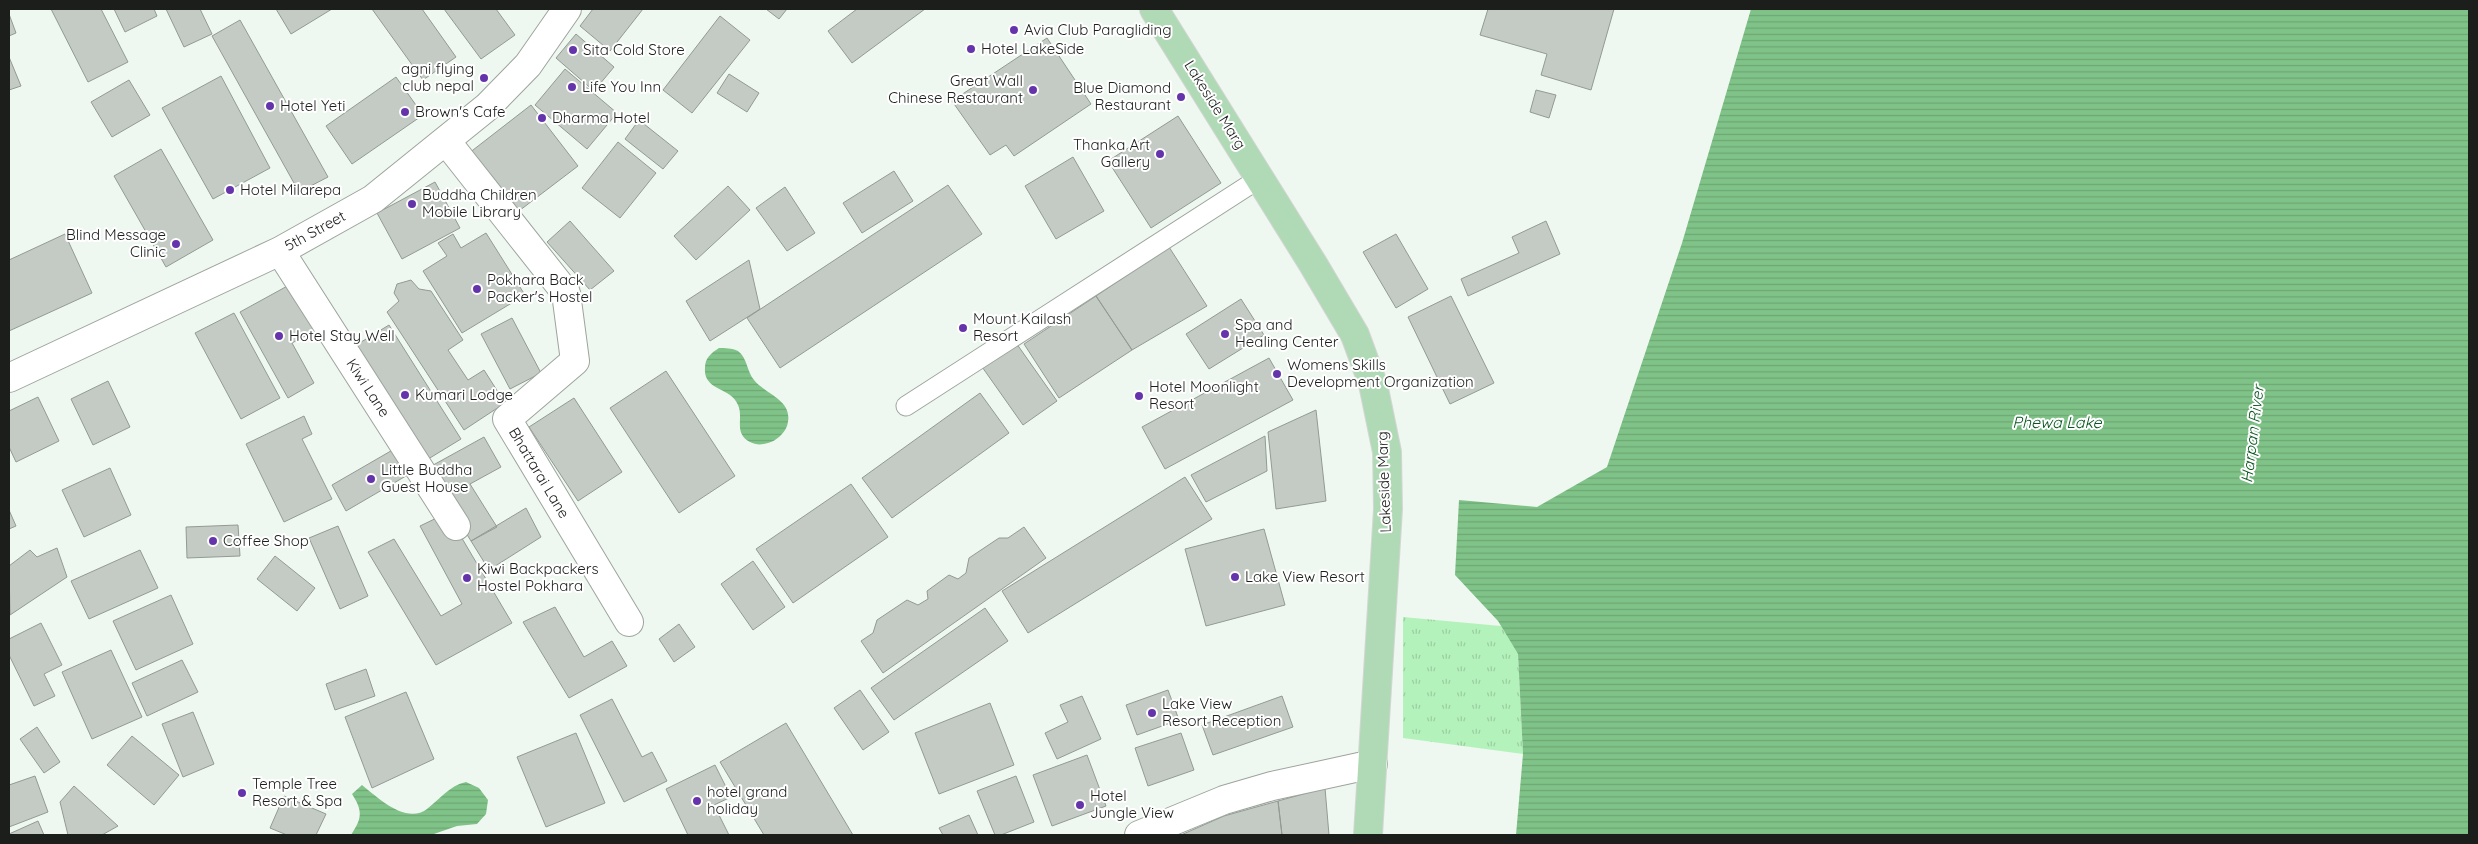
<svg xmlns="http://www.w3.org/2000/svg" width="2478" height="844" viewBox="0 0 2478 844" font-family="Quicksand,sans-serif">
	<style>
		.park { fill: url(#park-tufts) }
		.water { fill: url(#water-rules) }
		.building { fill: #c3cbc4; stroke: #939a94 }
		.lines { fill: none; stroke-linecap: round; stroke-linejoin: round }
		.lane-casing { stroke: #9da49d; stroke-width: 21 }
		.street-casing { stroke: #9da49d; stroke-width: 30 }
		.primary-casing { stroke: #d6d6d6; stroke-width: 30 }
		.lane { stroke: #fff; stroke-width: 19 }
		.street { stroke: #fff; stroke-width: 28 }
		.primary { stroke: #b0dab5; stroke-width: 28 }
		.poi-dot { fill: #6534ab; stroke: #fff; stroke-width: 2 }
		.labels { text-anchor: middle; stroke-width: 4; stroke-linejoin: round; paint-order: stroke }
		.poi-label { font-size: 15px; fill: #1b1e1b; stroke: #fff; text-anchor: start }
		.street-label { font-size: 15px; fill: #1b1e1b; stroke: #fff }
		.water-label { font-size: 16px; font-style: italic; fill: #095620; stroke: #fff }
	</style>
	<defs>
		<pattern id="park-tufts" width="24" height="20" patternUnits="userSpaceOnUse" patternTransform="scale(1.25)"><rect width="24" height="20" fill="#b4f2bb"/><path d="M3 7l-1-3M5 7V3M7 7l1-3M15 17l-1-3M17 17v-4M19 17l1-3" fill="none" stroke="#9acfa0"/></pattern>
		<pattern id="water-rules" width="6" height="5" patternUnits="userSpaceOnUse" patternTransform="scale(1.25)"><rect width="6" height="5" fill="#80c388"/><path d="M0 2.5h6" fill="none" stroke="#6ea775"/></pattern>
	</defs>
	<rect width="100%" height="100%" fill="#eff8f0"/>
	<path class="park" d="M1403 617 1501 626 1518 654 1523 754 1403 738Z"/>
	<path class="water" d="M1751 9H2469V835H1516L1523 754 1518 654 1498 621 1455 575 1459 500 1537 507 1607 467 1682 243Z
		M719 348C725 348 732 348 738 351 747 357 747 372 754 380 766 395 795 400 787 426 784 434 776 441 768 443 761 445 756 445 750 442 733 433 744 418 738 405 731 387 703 391 705 368 705 358 711 353 719 348Z
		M466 782 479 788 488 800 486 814 477 824 457 826 431 835H351C362 818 363 811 352 794L362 785C377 797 406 825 427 809 441 798 449 786 466 782Z"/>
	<path class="building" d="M51 9H101L128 62 88 82Z
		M114 9H154L157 16 125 32Z
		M166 9H200L212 34 184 47Z
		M276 9H332L291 34Z
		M372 9H422L456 57 423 80Z
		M444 9H496L515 35 481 59Z
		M593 9H643L610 51 580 26Z
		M766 9H787L779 19Z
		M857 9H925L852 63 828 31Z
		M1488 9H1614L1591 90 1541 75 1547 54 1480 35Z
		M9 14 16 33 9 36Z
		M720 16 750 40 692 113 663 90Z
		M240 20 328 177 299 192 212 36Z
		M576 34 614 67 594 91 556 58Z
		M1047 38 1091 104 1014 156 1006 145 990 155 952 101Z
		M9 57 21 86 9 90Z
		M565 69 617 113 587 149 535 105Z
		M729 74 759 93 747 112 717 93Z
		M221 76 270 168 213 199 162 108Z
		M396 77 423 115 352 164 326 126Z
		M129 80 150 115 112 137 91 102Z
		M1536 90 1556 95 1549 118 1530 112Z
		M531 105 578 166 511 217 464 157Z
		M1178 116 1221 183 1151 228 1108 161Z
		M639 120 678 151 663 169 625 139Z
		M618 142 656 173 620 218 582 188Z
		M161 149 213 240 166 267 114 176Z
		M1073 157 1104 211 1056 239 1025 186Z
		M894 171 913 201 862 233 843 203Z
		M435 182 460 228 402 259 377 213Z
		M948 185 982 234 780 368 747 318Z
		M728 186 750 210 696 260 674 236Z
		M785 187 815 233 787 251 756 208Z
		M570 221 614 271 590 290 547 242Z
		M1546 221 1560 254 1468 296 1461 279 1519 253 1512 237Z
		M486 233 525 295 462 333 423 271 447 256 438 243 453 234 461 248Z
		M65 234 92 293 9 331V260Z
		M1396 234 1428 289 1396 308 1363 252Z
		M1169 247 1207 306 1132 350 1096 296Z
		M749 260 760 309 710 341 686 301Z
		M411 280 419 289 431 291 463 340 448 350 468 380 484 370 505 403 464 430 387 312 399 301 394 293 397 284Z
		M291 284 316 330 292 343 314 383 288 398 240 312Z
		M1096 296 1132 350 1059 398 1024 344Z
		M1451 296 1494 383 1450 404 1408 317Z
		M1241 299 1264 335 1209 369 1186 334Z
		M234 313 280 398 241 419 195 333Z
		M512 318 541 373 510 389 481 334Z
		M389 325 461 439 420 464 348 350Z
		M1014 340 1057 401 1023 425 980 364Z
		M1269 358 1293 400 1165 469 1142 427Z
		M666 371 735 476 679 513 610 408Z
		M108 381 130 427 93 445 71 399Z
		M980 393 1009 433 892 518 862 478Z
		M38 397 59 441 16 462 9 447V411Z
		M574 398 622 472 578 501 529 427Z
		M1316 410 1326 501 1276 509 1268 432Z
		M304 416 312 434 302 439 332 499 284 522 246 444Z
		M1265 436 1267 471 1206 502 1191 475Z
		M484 437 501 467 470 484 497 527 471 541 426 469Z
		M396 448 411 473 346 511 332 485Z
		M110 468 131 515 84 537 62 490Z
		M1185 477 1212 519 1028 633 1002 591Z
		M851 484 888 537 793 603 756 549Z
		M526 508 541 537 489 570 471 541Z
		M9 510 16 526 9 529Z
		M447 513 512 623 436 665 368 552 394 539 441 616 462 604 420 526Z
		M238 525 240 556 187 558 186 527Z
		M338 526 368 596 340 609 309 538Z
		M1024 527 1046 558 883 673 861 641 873 633 877 620 907 600 918 605 928 599 927 591 949 575 958 579 966 573 969 558 999 538H1008Z
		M1264 529 1285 605 1206 626 1185 549Z
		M57 548 67 577 10 615 9 566 30 550 37 557Z
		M140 550 158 588 89 619 71 581Z
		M275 556 315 588 297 611 257 579Z
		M753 561 785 607 753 630 721 584Z
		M171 595 193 644 136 670 113 621Z
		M555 607 584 657 612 641 627 666 569 698 523 622Z
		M985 608 1008 641 894 720 871 688Z
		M41 623 62 665 44 674 55 696 34 706 9 655V639Z
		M679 624 695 647 674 662 659 639Z
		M111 650 142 717 92 739 62 672Z
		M182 660 198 692 147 716 132 683Z
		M366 669 375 696 335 710 326 684Z
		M860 690 889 732 863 750 834 708Z
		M1168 690 1179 720 1137 735 1126 705Z
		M406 692 434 759 372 788 345 717Z
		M1082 696 1101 739 1057 759 1045 733 1068 722 1060 705Z
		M1282 696 1293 727 1213 755 1202 725Z
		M612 699 642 757 652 752 667 781 624 802 580 715Z
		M990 703 1014 765 939 794 915 733Z
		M193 712 214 764 183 777 162 724Z
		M786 723 853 835H764L720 762Z
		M37 727 60 762 44 773 20 739Z
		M576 733 605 803 546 827 517 757Z
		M1181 733 1194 770 1148 786 1135 748Z
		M132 736 179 775 154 805 107 765Z
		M1087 755 1106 806 1052 826 1033 775Z
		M715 765 731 797 714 805 729 835H688L666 789Z
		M35 776 48 812 9 827V785Z
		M1016 776 1034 822 1001 835H995L977 791Z
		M74 786 118 826 102 835H68L60 802Z
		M1325 788 1329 835H1282L1278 801Z
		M284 796 326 814 316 835H287L270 828Z
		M1278 801 1282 835H1181L1224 816Z
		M969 815 978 835H943L939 828Z
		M38 821 44 835H9V834Z"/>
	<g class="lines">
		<defs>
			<path id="lane" d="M906 406 1260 178"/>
			<path id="street" d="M446 141 566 293 575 361 507 419 629 622
				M280 251 456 526
				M9 378 280 251 373 199 487 107 528 65 567 9
				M1139 835 1224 800 1272 786 1373 764"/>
			<path id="primary" d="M1154 9 1313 264 1355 335 1373 384 1387 452 1388 509 1368 835"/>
		</defs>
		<use href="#lane" class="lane-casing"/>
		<use href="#street" class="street-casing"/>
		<use href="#primary" class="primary-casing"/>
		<use href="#lane" class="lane"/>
		<use href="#street" class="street"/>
		<use href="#primary" class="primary"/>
	</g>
	<g class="poi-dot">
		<circle cx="1014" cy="30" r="5"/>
		<circle cx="971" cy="49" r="5"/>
		<circle cx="573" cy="50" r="5"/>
		<circle cx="484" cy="78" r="5"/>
		<circle cx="572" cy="87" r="5"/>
		<circle cx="1033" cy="90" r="5"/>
		<circle cx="1181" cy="97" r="5"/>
		<circle cx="270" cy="106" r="5"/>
		<circle cx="405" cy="112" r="5"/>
		<circle cx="542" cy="118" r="5"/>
		<circle cx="1160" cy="154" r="5"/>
		<circle cx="230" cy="190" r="5"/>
		<circle cx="412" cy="204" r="5"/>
		<circle cx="176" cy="244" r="5"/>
		<circle cx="477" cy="289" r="5"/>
		<circle cx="963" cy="328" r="5"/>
		<circle cx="1225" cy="334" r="5"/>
		<circle cx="279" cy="336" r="5"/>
		<circle cx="1277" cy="374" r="5"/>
		<circle cx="405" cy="395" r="5"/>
		<circle cx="1139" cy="396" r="5"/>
		<circle cx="371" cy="479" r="5"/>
		<circle cx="213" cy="541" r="5"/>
		<circle cx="1235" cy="577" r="5"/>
		<circle cx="467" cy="578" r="5"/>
		<circle cx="1152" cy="713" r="5"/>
		<circle cx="242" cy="793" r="5"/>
		<circle cx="697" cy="801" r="5"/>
		<circle cx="1080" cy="805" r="5"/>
	</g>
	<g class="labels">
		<g class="poi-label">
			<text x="1024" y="35">Avia Club Paragliding</text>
			<text x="981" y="54">Hotel LakeSide</text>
			<text x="583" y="55">Sita Cold Store</text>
			<text x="474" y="74" text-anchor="end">agni flying<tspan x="474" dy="17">club nepal</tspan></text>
			<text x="1023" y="86" text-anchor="end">Great Wall<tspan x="1023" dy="17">Chinese Restaurant</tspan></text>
			<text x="582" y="92">Life You Inn</text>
			<text x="1171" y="93" text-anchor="end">Blue Diamond<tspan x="1171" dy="17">Restaurant</tspan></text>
			<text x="280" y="111">Hotel Yeti</text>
			<text x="415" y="117">Brown's Cafe</text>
			<text x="552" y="123">Dharma Hotel</text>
			<text x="1150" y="150" text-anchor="end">Thanka Art<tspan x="1150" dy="17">Gallery</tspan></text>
			<text x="240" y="195">Hotel Milarepa</text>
			<text x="422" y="200">Buddha Children<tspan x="422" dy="17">Mobile Library</tspan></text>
			<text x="166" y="240" text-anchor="end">Blind Message<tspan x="166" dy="17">Clinic</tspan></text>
			<text x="487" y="285">Pokhara Back<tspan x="487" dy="17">Packer's Hostel</tspan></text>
			<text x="973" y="324">Mount Kailash<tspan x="973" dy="17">Resort</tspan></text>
			<text x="1235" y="330">Spa and<tspan x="1235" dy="17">Healing Center</tspan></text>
			<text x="289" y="341">Hotel Stay Well</text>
			<text x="1287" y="370">Womens Skills<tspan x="1287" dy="17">Development Organization</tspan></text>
			<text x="1149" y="392">Hotel Moonlight<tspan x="1149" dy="17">Resort</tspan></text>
			<text x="415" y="400">Kumari Lodge</text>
			<text x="381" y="475">Little Buddha<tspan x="381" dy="17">Guest House</tspan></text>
			<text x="223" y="546">Coffee Shop</text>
			<text x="477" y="574">Kiwi Backpackers<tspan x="477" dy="17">Hostel Pokhara</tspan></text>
			<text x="1245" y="582">Lake View Resort</text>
			<text x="1162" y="709">Lake View<tspan x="1162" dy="17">Resort Reception</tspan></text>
			<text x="252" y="789">Temple Tree<tspan x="252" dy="17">Resort &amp; Spa</tspan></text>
			<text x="707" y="797">hotel grand<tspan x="707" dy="17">holiday</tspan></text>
			<text x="1090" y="801">Hotel<tspan x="1090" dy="17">Jungle View</tspan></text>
		</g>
		<g class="street-label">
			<text transform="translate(1215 105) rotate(58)" y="5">Lakeside Marg</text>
			<text transform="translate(315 231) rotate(-29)" y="5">5th Street</text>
			<text transform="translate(368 388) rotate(57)" y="5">Kiwi Lane</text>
			<text transform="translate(539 473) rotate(59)" y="5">Bhattarai Lane</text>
			<text transform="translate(1384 482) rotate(-92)" y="5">Lakeside Marg</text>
		</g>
		<g class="water-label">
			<text x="2057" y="428">Phewa Lake</text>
			<text transform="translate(2252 434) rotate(-83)" y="6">Harpan River</text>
		</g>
	</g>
	<rect width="2478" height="844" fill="none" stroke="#1b1e1b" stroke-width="20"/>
</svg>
